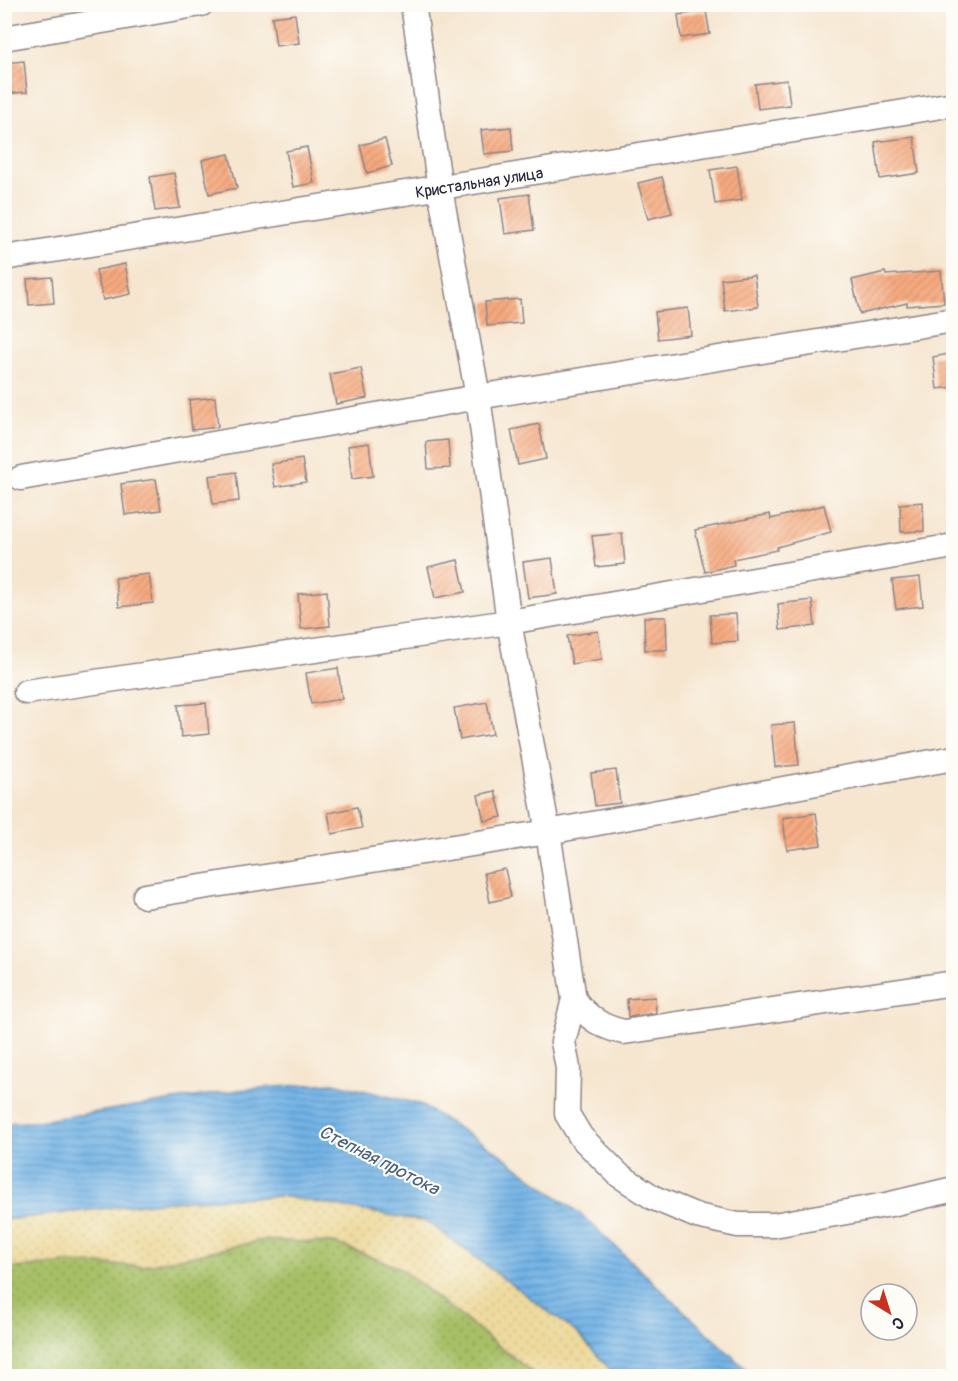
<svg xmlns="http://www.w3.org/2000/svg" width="958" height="1381" viewBox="0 0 958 1381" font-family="Pangolin,sans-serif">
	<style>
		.grass { fill: url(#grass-dots); stroke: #647150; stroke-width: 1.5 }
		.sand { fill: url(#sand-dots); stroke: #887e6c; stroke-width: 1.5 }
		.water { fill: url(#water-rules); stroke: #4a6a90; stroke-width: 1.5 }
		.building { fill: url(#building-hatch) }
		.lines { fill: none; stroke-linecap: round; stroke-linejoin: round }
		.minor-casing { stroke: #8c8486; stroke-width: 27 }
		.minor { stroke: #fff; stroke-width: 24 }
		.labels { text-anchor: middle; stroke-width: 4.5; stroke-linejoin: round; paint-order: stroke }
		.street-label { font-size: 16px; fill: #22223b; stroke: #fdfcf7 }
		.water-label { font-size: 18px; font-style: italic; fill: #425c7f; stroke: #fdfcf7 }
	</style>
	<defs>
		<pattern id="grass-dots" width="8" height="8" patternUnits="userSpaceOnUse" patternTransform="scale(1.5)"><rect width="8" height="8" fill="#a7c066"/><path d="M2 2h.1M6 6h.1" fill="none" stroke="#889c55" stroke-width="1.8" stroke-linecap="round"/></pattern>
		<pattern id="sand-dots" width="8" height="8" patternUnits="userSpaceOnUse" patternTransform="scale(1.5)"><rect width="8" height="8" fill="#eeda9e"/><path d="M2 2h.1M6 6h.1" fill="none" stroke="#ccbb89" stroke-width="1.8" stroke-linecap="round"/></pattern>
		<pattern id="water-rules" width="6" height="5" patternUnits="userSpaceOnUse" patternTransform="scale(1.5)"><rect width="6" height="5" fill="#72b3e6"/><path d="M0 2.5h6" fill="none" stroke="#5d91bc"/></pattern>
		<pattern id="building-hatch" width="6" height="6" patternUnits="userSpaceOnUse" patternTransform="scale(1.5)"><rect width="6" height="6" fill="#f6aa7f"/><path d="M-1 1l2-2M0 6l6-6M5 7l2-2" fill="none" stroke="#d3926f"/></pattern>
	</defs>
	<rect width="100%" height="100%" fill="#fdfcf7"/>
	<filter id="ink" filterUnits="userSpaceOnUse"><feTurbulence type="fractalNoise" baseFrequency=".0167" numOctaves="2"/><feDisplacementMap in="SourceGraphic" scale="12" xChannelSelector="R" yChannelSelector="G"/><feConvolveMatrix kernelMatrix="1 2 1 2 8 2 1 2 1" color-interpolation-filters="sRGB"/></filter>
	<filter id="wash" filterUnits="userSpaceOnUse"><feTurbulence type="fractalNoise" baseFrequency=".008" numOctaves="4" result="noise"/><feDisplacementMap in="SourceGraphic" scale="24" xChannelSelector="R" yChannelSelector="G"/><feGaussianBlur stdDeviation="1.35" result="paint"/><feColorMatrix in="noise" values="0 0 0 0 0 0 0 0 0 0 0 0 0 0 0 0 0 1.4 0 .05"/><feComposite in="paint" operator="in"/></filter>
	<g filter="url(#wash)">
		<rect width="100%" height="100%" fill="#f6e6d0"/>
		<path class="grass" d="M263 1240 335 1243 398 1267 537 1376H5V1269L67 1263 142 1266Z"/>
		<path class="sand" d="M281 1196 428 1222 577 1333 616 1376H537L398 1267 335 1243 263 1240 142 1266 67 1263 5 1269 4 1220 168 1201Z"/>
		<path class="water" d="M333 1083 419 1104 496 1151 583 1216 753 1376H616L577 1333 428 1222 281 1196 168 1201 5 1220V1123L32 1122 246 1089Z"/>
		<g id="blocks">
			<path class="building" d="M706 11 710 34 681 38 678 15Z
				M295 14 299 43 276 46 272 17Z
				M24 61 27 92 4 94V63Z
				M787 80 790 105 758 109 755 84Z
				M511 127 513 151 484 154 481 130Z
				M914 137 919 173 880 179 875 142Z
				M385 139 392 166 367 173 360 145Z
				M307 147 314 183 293 187 286 151Z
				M229 154 237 188 209 194 202 160Z
				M737 166 742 200 715 204 710 170Z
				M174 173 180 208 155 211 150 177Z
				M662 177 672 213 648 219 638 183Z
				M529 194 534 230 505 234 500 198Z
				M125 264 131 294 103 300 96 270Z
				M941 271 944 303 907 306V303L860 314 852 280 885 272 886 275Z
				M754 275 758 307 725 311 721 279Z
				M52 277 54 303 29 305 27 279Z
				M520 299 522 323 487 326 485 302Z
				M688 308 691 335 658 339 655 312Z
				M954 353V387L937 389 933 357Z
				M361 368 367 398 336 404 330 374Z
				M215 397 218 427 192 430 189 400Z
				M539 424 546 459 518 465 511 430Z
				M448 440 450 468 428 469 426 442Z
				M369 443 373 476 352 479 348 446Z
				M302 459 306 482 275 487 271 464Z
				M236 472 239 501 213 504 209 476Z
				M156 479 161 510 125 515 121 484Z
				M923 502 924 531 901 532 900 504Z
				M824 505 831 532 777 547V550L733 559 734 565 705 572 695 530 770 514 771 519Z
				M622 533 625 564 596 567 592 536Z
				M552 558 557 594 528 598 523 562Z
				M458 560 465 592 435 598 428 567Z
				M149 574 153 603 119 607 115 578Z
				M920 577 923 606 896 609 892 580Z
				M327 591 330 626 301 629 298 594Z
				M812 600 815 626 780 630 778 604Z
				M736 614 738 641 712 643 710 615Z
				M644 617H666L667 650H645Z
				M598 631 602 659 572 664 567 636Z
				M338 668 342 699 311 704 306 673Z
				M487 702 493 734 460 740 454 708Z
				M206 703 209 734 181 737 178 705Z
				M795 723 799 765 775 767 771 725Z
				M616 770 620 803 595 806 591 773Z
				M495 791 502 817 484 821 478 795Z
				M357 807 362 828 332 834 328 813Z
				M816 813 821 845 787 850 783 818Z
				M505 869 511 897 490 902 484 873Z
				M655 997 656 1013 628 1017 627 999Z"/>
		</g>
	</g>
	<g filter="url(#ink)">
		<use href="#blocks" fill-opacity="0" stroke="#8c8486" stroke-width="1.5"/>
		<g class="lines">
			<defs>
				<path id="minor" d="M413 4 440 189 478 397 509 622 548 832 574 999 563 1042 568 1068 567 1114 581 1137 619 1175 654 1198 697 1216 738 1225H774L891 1204 954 1189
					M4 38 201 4
					M4 258 954 104
					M21 478 478 397 954 320
					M26 692 509 622 954 546
					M145 896 548 832 954 758
					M574 999C586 1017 603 1028 624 1032L954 983"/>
			</defs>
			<use href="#minor" class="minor-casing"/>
			<use href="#minor" class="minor"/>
		</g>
	</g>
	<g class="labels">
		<g class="street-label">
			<text transform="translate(479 182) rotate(-9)" y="6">Кристальная улица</text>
		</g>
		<g class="water-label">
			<text transform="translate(379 1160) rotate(27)" y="6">Степная протока</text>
		</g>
	</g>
	<rect width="958" height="1381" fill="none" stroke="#fdfcf7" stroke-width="24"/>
	<g transform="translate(889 1312) rotate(142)"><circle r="28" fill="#fdfcf7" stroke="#a5a5ac" stroke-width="1.5"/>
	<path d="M0-4.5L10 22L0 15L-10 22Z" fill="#c8321e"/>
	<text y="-9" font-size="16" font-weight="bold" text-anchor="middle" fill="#22223b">С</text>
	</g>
</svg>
